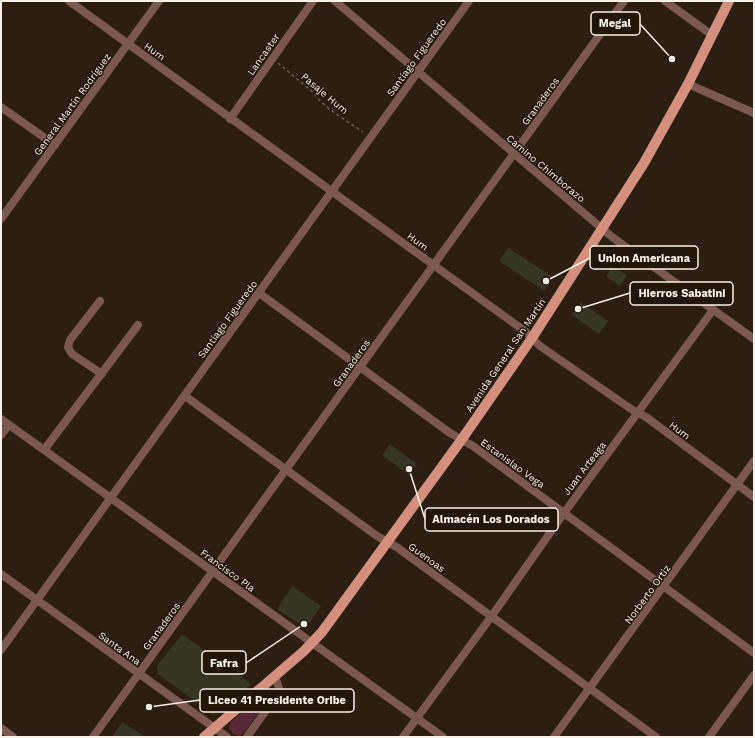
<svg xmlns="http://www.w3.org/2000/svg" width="755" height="738" viewBox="0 0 755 738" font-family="'Work Sans',sans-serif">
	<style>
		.green { fill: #582836 }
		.building { fill: #373523 }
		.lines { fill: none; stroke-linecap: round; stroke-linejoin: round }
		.path { stroke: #6a5e52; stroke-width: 1.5; stroke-dasharray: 3 3; stroke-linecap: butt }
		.minor { stroke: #7b5950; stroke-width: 8 }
		.major { stroke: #d4907d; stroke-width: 10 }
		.labels { text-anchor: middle; stroke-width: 3; stroke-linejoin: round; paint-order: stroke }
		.street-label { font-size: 10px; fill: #faf1e8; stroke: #221608 }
		.leader { fill: none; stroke: #faf1e8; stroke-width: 1.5 }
		.callout-dot { fill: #faf1e8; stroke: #221608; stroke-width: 1.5 }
		.callout { fill: #221608; stroke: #faf1e8; stroke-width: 1.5 }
		.callout-label { font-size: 11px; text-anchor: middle; font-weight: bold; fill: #faf1e8 }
	</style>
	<rect width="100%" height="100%" fill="#2c1f11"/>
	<path class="green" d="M270 688H274L275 690 245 732 240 736 233 734 229 727 231 722Z"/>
	<path class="building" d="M508 248 553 277 544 291 499 261Z
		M615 267 627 275 620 286 606 276 611 268Z
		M580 302 608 321 599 334 572 315Z
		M390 444 417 464 409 475 382 455Z
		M292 586 321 606 306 628 277 609Z
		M182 634 251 684 214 715 158 674 157 666Z
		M122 722 146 737H112Z"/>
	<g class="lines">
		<path class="path" d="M278 63 314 93C321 106 350 123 363 132"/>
		<path class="minor" d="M69 1 526 332 540 346 631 409 646 417 754 497
			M335 1 612 237 754 339
			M665 1 712 35
			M688 84 754 113
			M1 107 55 145
			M230 119 313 1
			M1 219 159 1
			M259 293 450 433 473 446 754 653
			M100 301 70 340 68 347 72 354 102 374
			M185 396 377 536 398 548 656 737
			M1 419 443 737
			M1 435 9 425
			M44 450 138 325
			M1 574 227 737
			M1 650 469 1
			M1 728 13 737
			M93 737 624 1
			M247 737 280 691 275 677
			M403 737 491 617 564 513 713 310
			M554 737 754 461
			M709 737 754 675"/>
		<path class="major" d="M204 737 304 651 322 632 462 439 532 338 644 163 688 84 729 1"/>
	</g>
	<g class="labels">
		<g class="street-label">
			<text transform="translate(155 51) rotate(36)" y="4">Hum</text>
			<text transform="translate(263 54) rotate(-55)" y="4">Lancaster</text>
			<text transform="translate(416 57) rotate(-54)" y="4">Santiago Figueredo</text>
			<text transform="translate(325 93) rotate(40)" y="4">Pasaje Hum</text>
			<text transform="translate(540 101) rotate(-54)" y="4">Granaderos</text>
			<text transform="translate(72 104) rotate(-54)" y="4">General Martín Rodríguez</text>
			<text transform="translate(546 168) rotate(40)" y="4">Camino Chimborazo</text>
			<text transform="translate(418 241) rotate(36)" y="4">Hum</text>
			<text transform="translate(227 319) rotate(-54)" y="4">Santiago Figueredo</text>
			<text transform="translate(505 355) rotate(-56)" y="4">Avenida General San Martín</text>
			<text transform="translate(351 363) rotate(-54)" y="4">Granaderos</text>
			<text transform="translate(680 430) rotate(37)" y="4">Hum</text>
			<text transform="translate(513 463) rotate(36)" y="4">Estanislao Vega</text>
			<text transform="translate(584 468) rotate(-53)" y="4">Juan Arteaga</text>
			<text transform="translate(427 557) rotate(36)" y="4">Guenoas</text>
			<text transform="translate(228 570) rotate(36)" y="4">Francisco Pla</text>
			<text transform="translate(647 594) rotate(-54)" y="4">Norberto Ortiz</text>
			<text transform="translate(161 626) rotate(-54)" y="4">Granaderos</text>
			<text transform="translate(120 648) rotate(36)" y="4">Santa Ana</text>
		</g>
	</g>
	<path class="leader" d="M672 59L640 24M546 281L590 258M578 309L630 293M409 469L425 519M304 624L246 663M149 707L200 700"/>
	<g class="callout-dot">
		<circle cx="672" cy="59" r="4"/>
		<circle cx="546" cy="281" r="4"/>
		<circle cx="578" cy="309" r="4"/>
		<circle cx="409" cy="469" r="4"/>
		<circle cx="304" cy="624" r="4"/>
		<circle cx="149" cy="707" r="4"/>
	</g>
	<g class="callout">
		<rect x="591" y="12" width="49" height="23" rx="4"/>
		<rect x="590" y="246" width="108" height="23" rx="4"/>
		<rect x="630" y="282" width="103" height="23" rx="4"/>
		<rect x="425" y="508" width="133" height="23" rx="4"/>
		<rect x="202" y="651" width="44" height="23" rx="4"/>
		<rect x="200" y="689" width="154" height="23" rx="4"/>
	</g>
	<g class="callout-label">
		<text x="615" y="27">Megal</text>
		<text x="644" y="262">Union Americana</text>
		<text x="682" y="297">Hierros Sabatini</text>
		<text x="491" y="523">Almacén Los Dorados</text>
		<text x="224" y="667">Fafra</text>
		<text x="277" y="704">Liceo 41 Presidente Oribe</text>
	</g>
	<rect width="755" height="738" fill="none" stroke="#faf1e8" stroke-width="4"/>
</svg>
